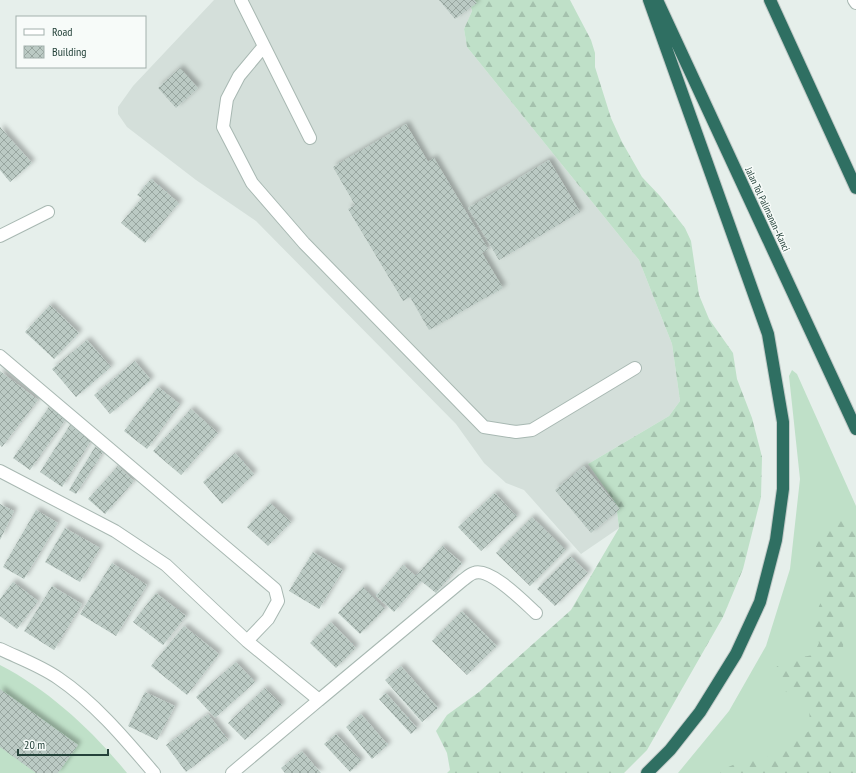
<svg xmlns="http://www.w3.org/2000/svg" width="856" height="773" viewBox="0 0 856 773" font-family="'PT Sans Narrow',sans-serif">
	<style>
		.built { fill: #d4dfda }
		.grass { fill: #bfe0c8 }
		.forest { fill: url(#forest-firs) }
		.building { fill: url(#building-cross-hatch); filter: url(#shadow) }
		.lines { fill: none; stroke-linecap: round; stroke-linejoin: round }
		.minor-casing { stroke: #a8b8b2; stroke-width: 14 }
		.highway-casing { stroke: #c2cac8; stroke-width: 14 }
		.minor { stroke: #fff; stroke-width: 12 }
		.highway { stroke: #2f6f62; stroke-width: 12 }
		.labels { text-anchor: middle; stroke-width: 3; stroke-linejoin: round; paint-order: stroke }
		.street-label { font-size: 10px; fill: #24423a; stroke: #f7fbf9 }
	</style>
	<defs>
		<pattern id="forest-firs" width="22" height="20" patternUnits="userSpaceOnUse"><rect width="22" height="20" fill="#bfe0c8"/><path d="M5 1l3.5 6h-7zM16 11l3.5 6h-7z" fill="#a4c1ad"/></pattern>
		<pattern id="building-cross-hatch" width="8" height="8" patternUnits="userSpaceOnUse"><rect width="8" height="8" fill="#bbcac4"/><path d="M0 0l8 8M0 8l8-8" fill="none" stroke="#98a6a0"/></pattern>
		<filter id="shadow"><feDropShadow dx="3.5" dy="-3.5" stdDeviation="2" flood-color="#0004"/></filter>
	</defs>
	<rect width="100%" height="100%" fill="#e6efeb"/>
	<path class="built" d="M214 0H469L472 11 464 29 467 47 639 260 672 344 680 401 669 416 588 464 616 504 619 528 581 554 524 490 506 483 484 463 456 424 256 221 196 180 127 127 118 114V107L133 86Z"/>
	<path class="grass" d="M792 370 797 374 856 506V773H678L729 711 766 646 790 569 800 479 789 376Z
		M0 665C49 690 92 730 127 773H0Z"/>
	<path class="forest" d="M469 0H570L591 40 595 53V67L611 118 622 142 642 177 660 196 685 228 691 241 699 295 709 319 733 353 737 379 752 418 762 457 761 497 743 569 723 617 647 750 624 773H447L450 770 447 753 436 731 447 715 479 692 571 610 619 528 616 504 588 464 669 416 680 401 672 344 639 260 467 47 464 29 472 11Z
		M842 515 854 521 856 525V595L853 602 844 612 843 652 837 664 836 677 856 686V773H720C733 761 748 762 764 758 783 752 795 742 810 730L809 704 799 694 786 692 777 682 775 668 786 660 813 655 819 643C810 619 815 614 826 593 824 584 820 578 817 570 810 554 820 531 829 518Z"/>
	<path class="building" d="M439 0H474L477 3 455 19Z
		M180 68 198 88 176 108 158 88Z
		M406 124 428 162 434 158 488 249 482 253 503 288 429 330 410 297 403 301 348 209 355 205 333 167Z
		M0 127 32 163 10 182 0 170Z
		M549 160 580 212 499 260 468 208Z
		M151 179 179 203 145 243 121 223 142 198 137 195Z
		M50 305 79 333 54 359 25 332Z
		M87 340 111 367 76 397 52 369Z
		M135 361 151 380 110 414 94 395Z
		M0 371 38 400 2 447 0 445Z
		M158 387 180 404 147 449 124 431Z
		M49 407 66 419 30 470 13 458Z
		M191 409 218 433 181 475 153 451Z
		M70 425 92 439 62 487 40 472Z
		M95 447 103 452 76 494 69 490Z
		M235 453 254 474 222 504 203 482Z
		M118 466 134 481 105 514 88 499Z
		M584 466 620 509 591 533 555 490Z
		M495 493 517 517 481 551 458 527Z
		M270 503 291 522 268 546 247 527Z
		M0 504 14 511 0 540Z
		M36 510 58 523 24 579 3 567Z
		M532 517 566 550 530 586 496 553Z
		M65 528 100 548 80 582 45 562Z
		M442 546 462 563 436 593 421 581 394 612 376 596 403 565 416 576Z
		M313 552 343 570 319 609 289 591Z
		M570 556 588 573 555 606 537 589Z
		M112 563 147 585 116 636 80 614Z
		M13 582 38 601 17 629 0 616V599Z
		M52 586 82 604 54 650 24 631Z
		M363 587 385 609 360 634 338 613Z
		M156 593 186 616 163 645 133 622Z
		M462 611 497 646 467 675 432 641Z
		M331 622 356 648 336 668 310 643Z
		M184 626 219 654 187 695 151 666Z
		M236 662 255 682 215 718 196 697Z
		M401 666 438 708 422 722 385 680Z
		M265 688 282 705 245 740 228 723Z
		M0 689 78 745 58 773H36L0 747Z
		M145 692 175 706 157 740 128 726Z
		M386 693 417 728 411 734 379 699Z
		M208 714 228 740 186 772 166 745Z
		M361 714 388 745 372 759 346 727Z
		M336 734 361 761 350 772 324 744Z
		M302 751 321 773H285L281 768Z"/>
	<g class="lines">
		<defs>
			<path id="minor" d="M241 0 310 138
				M854 0 856 3
				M264 46 239 76 227 99 223 127 252 183 304 243 484 427 516 432 532 430 635 368
				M0 236 48 212
				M0 356 275 589 278 601 268 619 247 641
				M0 471 115 531 166 565 247 641 319 700 232 773
				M0 649C19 658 41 666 58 678 95 703 125 739 154 773
				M319 700 463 580C466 578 470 574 474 573 490 567 524 602 536 613"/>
			<path id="highway" d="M657 0 856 429
				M770 0 856 188
				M647 773 670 750 700 712 736 654 760 602 776 540 783 489V422L768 334 649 0"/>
		</defs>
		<use href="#minor" class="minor-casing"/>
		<use href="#highway" class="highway-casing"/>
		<use href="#minor" class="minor"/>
		<use href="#highway" class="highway"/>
	</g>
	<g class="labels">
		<g class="street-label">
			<text transform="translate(768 209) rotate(65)" y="4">Jalan Tol Palimanan–Kanci</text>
		</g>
	</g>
	<rect x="16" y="16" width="130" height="52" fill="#f7fbf9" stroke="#a3b1ad"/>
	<rect x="24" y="29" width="20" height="6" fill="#ffffff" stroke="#a3b1ad"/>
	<text x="52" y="36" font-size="12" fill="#24423a">Road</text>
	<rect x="24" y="46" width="20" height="12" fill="url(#building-cross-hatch)" stroke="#a3b1ad"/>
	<text x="52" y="56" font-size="12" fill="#24423a">Building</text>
	<path d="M18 749v6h90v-6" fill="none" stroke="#24423a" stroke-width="2"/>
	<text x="24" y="749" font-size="12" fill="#24423a" stroke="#f7fbf9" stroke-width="3" paint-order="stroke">20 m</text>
</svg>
